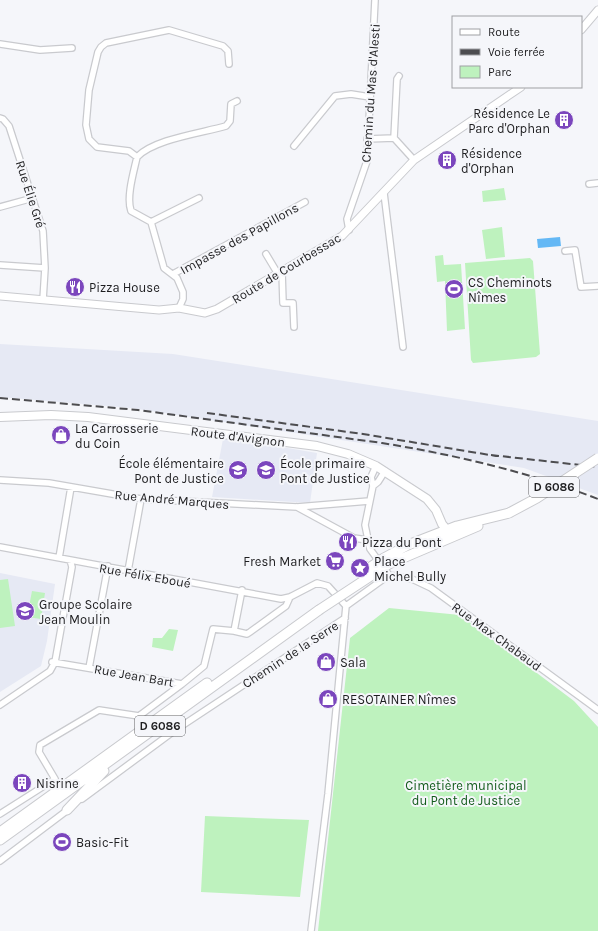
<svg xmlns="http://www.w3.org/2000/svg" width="598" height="931" viewBox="0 0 598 931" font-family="Karla,sans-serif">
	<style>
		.built { fill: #e6e9f4 }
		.green { fill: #bef2be }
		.water { fill: #64b8f5 }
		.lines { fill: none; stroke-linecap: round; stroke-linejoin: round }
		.minor-casing { stroke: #c9cace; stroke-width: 8 }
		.tertiary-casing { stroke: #c9cace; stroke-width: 9 }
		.secondary-casing { stroke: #c9cace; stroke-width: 10 }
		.primary-casing { stroke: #c9cace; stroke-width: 11 }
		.minor { stroke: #fff; stroke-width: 5.5 }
		.tertiary { stroke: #fff; stroke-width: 7 }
		.secondary { stroke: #fff; stroke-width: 8 }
		.primary { stroke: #fff; stroke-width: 9 }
		.rail { stroke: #4d4d50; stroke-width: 2; stroke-dasharray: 8 4; stroke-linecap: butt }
		.primary-bridge-casing { stroke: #c9cace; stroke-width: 11; stroke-linecap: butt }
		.primary-bridge { stroke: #fff; stroke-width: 9 }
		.labels { text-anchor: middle; stroke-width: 4; stroke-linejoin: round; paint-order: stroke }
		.shield { fill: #f5f6fa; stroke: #5e5f61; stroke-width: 1 }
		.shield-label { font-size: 12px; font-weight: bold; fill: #1e1e20 }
		.street-label { font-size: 13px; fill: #1e1e20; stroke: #f5f6fa }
		.poi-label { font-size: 13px; fill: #1e1e20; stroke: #f5f6fa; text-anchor: start }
		.park-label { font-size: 13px; fill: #135c1c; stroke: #f5f6fa }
	</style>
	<rect width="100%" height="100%" fill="#f5f6fa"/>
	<path class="built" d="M0 344 173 354 598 421V495L524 468 131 408 0 397Z
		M223 439 258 443 317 453 310 503 212 497Z
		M0 573 55 584 47 641 41 666 0 692Z"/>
	<path class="green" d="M504 188 506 200 483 202 482 191Z
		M502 227 505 257 486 259 482 230Z
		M443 255 444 265 461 264 465 329 447 331 445 281 437 282 435 256Z
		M530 258 533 261 540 354 536 357 473 363 471 360 465 263Z
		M8 579 15 626 0 628V580Z
		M32 591 45 593 41 619 27 617Z
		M389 608 460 615 574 701 598 727V931H318L350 638Z
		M169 629 178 630 173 651 152 647 153 638H162Z
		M205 816 309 820 300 897 201 892Z"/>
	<path class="water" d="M560 237 561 246 538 248 537 239Z"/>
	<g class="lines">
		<defs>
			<path id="minor" d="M0 44 40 50 72 48
				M0 118 3 119 9 126 43 231 45 268 43 300
				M394 138 397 79 399 76
				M367 139 394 138 414 160
				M294 146 335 96 351 94 370 97
				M137 157C154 139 202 133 226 126L230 121 231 104 237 101
				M589 184 598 183
				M384 193 403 347
				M0 207 33 198
				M151 222 199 198
				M349 230 347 219 367 161 375 0
				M565 251 575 250 581 287 598 286
				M266 254 278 274
				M0 265 45 268
				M282 271 283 303H293L294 327
				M173 274 305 202
				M179 308 183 299V292L177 278 164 268 151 222 131 211C126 197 134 171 137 157L129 151 97 147 89 139 86 125 89 90 98 52 101 47 106 43 169 30 223 46 228 51 229 64
				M376 466 371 477 373 486 365 525 370 549 389 575
				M0 480 49 483 141 499 199 502 297 507 369 501
				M373 486 378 482 385 471
				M297 507 354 538 367 540
				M0 547 281 599 290 597 317 583 328 586 346 606
				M59 558 71 487
				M128 571 141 499
				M389 575 412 579 431 588 598 710
				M346 606 389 575
				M234 631 247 634 250 632 286 606 290 597
				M52 662 182 684 204 666 213 629 234 631 242 590
				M89 668 108 566
				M0 705 50 671 55 662 72 567 70 560
				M82 799 174 731 345 618
				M0 814 55 779 39 752 40 745 99 710 139 716 182 684
				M0 861 69 809
				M311 931 328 794 346 606"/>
			<path id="tertiary" d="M581 30 598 10
				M0 296 159 310 179 308 205 313 217 309 342 236 414 160 521 87"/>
			<path id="secondary" d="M0 417 51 415 88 417 317 446 348 454 376 466 427 499 436 510 442 524 447 530"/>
			<path id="primary" d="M384 558 408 545 457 526 509 513
				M389 564 478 526
				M67 810 104 771
				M0 832 207 683
				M0 840 319 610"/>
		</defs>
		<use href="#minor" class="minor-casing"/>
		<use href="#tertiary" class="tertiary-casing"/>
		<use href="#secondary" class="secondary-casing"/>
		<use href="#primary" class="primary-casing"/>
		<use href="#minor" class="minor"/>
		<use href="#tertiary" class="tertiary"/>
		<use href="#secondary" class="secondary"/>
		<use href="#primary" class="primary"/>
		<path class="rail" d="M0 398 138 410 382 443C456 455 528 472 598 499
			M207 413 363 434 496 456
			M491 455 598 467"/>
		<defs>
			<path id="primary-bridge" d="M509 513 537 498 598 458
				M369 568 384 558
				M319 610 389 564"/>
		</defs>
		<use href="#primary-bridge" class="primary-bridge-casing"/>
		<use href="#primary-bridge" class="primary-bridge"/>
	</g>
	<defs>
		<symbol id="building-disc" viewBox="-11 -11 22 22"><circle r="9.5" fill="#7b46bd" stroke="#f5f6fa"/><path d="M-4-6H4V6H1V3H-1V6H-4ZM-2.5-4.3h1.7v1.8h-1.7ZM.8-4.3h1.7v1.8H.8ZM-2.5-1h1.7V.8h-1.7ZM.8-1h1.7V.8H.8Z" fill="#fff"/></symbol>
		<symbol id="restaurant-disc" viewBox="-11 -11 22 22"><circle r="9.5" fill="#7b46bd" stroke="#f5f6fa"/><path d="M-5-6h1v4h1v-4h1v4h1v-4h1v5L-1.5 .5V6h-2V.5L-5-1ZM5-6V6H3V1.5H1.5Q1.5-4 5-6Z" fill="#fff"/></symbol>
		<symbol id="stadium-disc" viewBox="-11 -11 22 22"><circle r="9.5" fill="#7b46bd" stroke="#f5f6fa"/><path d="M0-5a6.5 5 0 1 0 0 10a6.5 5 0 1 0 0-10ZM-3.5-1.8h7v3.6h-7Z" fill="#fff"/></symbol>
		<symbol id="shop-disc" viewBox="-11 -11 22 22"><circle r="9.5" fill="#7b46bd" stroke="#f5f6fa"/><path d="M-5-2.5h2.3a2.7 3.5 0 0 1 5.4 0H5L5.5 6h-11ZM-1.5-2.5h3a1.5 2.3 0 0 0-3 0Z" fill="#fff"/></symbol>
		<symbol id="school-disc" viewBox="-11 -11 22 22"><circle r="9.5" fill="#7b46bd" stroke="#f5f6fa"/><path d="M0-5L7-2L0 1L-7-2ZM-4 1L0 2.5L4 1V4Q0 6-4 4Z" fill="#fff"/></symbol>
		<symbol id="supermarket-disc" viewBox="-11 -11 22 22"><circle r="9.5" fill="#7b46bd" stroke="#f5f6fa"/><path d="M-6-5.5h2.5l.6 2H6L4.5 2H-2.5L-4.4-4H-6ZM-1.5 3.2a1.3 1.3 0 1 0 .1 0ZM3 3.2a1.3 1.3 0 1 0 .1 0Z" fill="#fff"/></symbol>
		<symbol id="sight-disc" viewBox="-11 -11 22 22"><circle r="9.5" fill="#7b46bd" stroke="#f5f6fa"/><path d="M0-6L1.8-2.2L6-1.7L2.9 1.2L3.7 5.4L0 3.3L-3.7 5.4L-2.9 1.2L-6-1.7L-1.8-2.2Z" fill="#fff"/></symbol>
	</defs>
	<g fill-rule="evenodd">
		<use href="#building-disc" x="553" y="109" width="22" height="22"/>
		<use href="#building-disc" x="436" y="149" width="22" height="22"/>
		<use href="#restaurant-disc" x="64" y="276" width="22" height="22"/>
		<use href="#stadium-disc" x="443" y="278" width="22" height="22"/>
		<use href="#shop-disc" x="50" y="424" width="22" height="22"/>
		<use href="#school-disc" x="227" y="459" width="22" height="22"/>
		<use href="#school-disc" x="255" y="459" width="22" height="22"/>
		<use href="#restaurant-disc" x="337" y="531" width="22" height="22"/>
		<use href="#supermarket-disc" x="324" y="550" width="22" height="22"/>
		<use href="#sight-disc" x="349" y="557" width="22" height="22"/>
		<use href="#school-disc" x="14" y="600" width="22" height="22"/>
		<use href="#shop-disc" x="315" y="651" width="22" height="22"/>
		<use href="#shop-disc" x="317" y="688" width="22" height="22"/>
		<use href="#building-disc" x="11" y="772" width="22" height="22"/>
		<use href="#stadium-disc" x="51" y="831" width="22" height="22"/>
	</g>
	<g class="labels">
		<g class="shield">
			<rect x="529" y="477" width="50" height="20" rx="3"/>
			<rect x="135" y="716" width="50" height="20" rx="3"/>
		</g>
		<g class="shield-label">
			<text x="554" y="491">D 6086</text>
			<text x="160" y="730">D 6086</text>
		</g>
		<g class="street-label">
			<text transform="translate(370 93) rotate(-86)" y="5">Chemin du Mas d'Alesti</text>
			<text transform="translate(31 194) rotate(72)" y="5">Rue Élie Gré</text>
			<text transform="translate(239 238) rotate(-29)" y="5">Impasse des Papillons</text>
			<text transform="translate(286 268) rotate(-31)" y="5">Route de Courbessac</text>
			<text transform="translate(238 436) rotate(7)" y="5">Route d'Avignon</text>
			<text transform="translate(172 499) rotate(5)" y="5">Rue André Marques</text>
			<text transform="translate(145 575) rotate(10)" y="5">Rue Félix Eboué</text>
			<text transform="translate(497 636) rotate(36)" y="5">Rue Max Chabaud</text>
			<text transform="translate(290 654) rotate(-33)" y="5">Chemin de la Serre</text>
			<text transform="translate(134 675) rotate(10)" y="5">Rue Jean Bart</text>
		</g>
		<g class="poi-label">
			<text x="550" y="118" text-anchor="end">Résidence Le<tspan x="550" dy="15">Parc d'Orphan</tspan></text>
			<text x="461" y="158">Résidence<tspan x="461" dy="15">d'Orphan</tspan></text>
			<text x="468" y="287">CS Cheminots<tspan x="468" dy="15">Nîmes</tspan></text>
			<text x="89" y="292">Pizza House</text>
			<text x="75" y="433">La Carrosserie<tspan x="75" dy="15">du Coin</tspan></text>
			<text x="224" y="468" text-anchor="end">École élémentaire<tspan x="224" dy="15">Pont de Justice</tspan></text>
			<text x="280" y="468">École primaire<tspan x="280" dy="15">Pont de Justice</tspan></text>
			<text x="362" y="547">Pizza du Pont</text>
			<text x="321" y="566" text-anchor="end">Fresh Market</text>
			<text x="374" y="566">Place<tspan x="374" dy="15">Michel Bully</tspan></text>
			<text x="39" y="609">Groupe Scolaire<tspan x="39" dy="15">Jean Moulin</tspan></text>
			<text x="340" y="667">Sala</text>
			<text x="342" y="704">RESOTAINER Nîmes</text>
			<text x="36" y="788">Nisrine</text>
			<text x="76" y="847">Basic-Fit</text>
		</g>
		<g class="park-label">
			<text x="466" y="790">Cimetière municipal<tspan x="466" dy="15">du Pont de Justice</tspan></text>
		</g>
	</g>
	<rect x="452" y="16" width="130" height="72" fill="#f5f6fa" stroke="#9fa0a3"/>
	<rect x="460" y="29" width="20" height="6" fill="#ffffff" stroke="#9fa0a3"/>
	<text x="488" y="36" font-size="12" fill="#1e1e20">Route</text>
	<rect x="460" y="49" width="20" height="6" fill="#4d4d50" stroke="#9fa0a3"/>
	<text x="488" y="56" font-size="12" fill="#1e1e20">Voie ferrée</text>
	<rect x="460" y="66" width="20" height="12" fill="#bef2be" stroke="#9fa0a3"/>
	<text x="488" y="76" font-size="12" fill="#1e1e20">Parc</text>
</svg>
